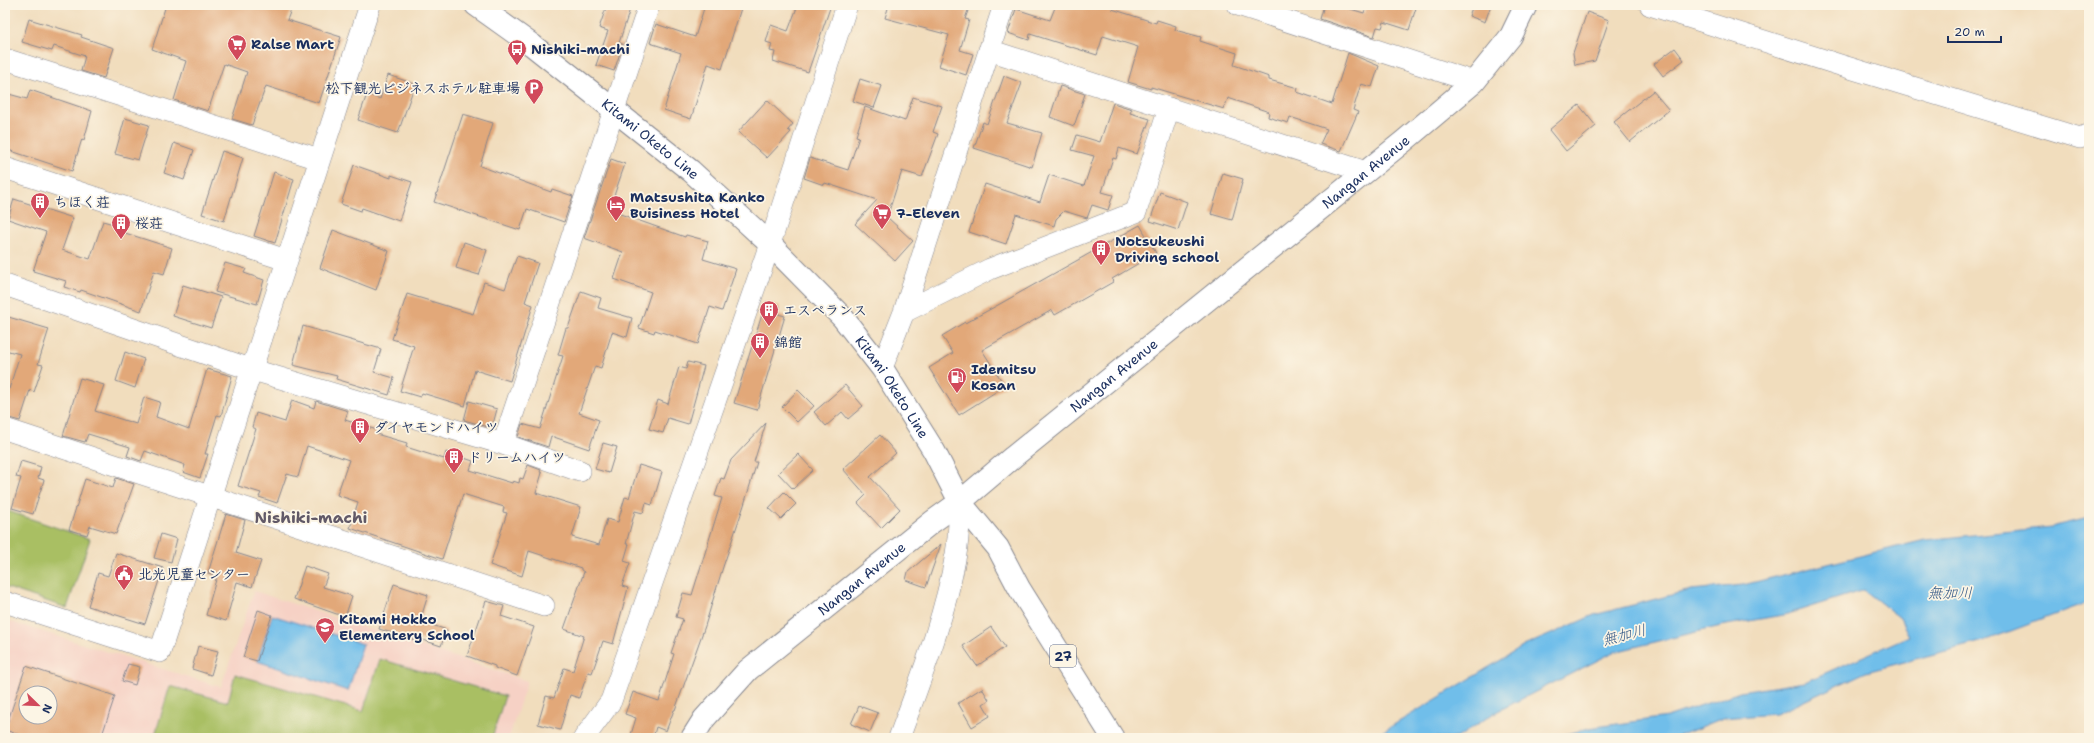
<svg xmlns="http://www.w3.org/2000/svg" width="2094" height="743" viewBox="0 0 2094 743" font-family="'Shantell Sans','Klee One',sans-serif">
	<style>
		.built { fill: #f6d1c5; fill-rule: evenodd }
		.green { fill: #a9bf64; stroke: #627761 }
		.water { fill: #70beea; stroke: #4676a4 }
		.building { fill: #e2a879; fill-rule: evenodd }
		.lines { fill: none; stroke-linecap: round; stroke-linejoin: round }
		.street-casing { stroke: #86868e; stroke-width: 22 }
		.secondary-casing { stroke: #86868e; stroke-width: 24 }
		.primary-casing { stroke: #86868e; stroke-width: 24 }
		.street { stroke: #fff; stroke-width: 21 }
		.secondary { stroke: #fff; stroke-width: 22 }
		.primary { stroke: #fff; stroke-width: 22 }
		.labels { text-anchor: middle; stroke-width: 3.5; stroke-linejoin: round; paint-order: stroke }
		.shield { fill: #fcf5e5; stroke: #5e6a86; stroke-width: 1 }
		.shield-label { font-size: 13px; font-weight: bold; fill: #1b2f5e }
		.poi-label { font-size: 14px; font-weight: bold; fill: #1b2f5e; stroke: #fcf5e5; text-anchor: start }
		.street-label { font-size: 14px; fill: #1b2f5e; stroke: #fcf5e5 }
		.water-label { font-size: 15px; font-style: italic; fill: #355a88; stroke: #fcf5e5 }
		.quarter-label { font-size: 16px; font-weight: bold; fill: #615967; stroke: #fcf5e5 }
	</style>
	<rect width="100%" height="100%" fill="#fcf5e5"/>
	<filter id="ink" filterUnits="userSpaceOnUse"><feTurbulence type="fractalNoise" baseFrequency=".025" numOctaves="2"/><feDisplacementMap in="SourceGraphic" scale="8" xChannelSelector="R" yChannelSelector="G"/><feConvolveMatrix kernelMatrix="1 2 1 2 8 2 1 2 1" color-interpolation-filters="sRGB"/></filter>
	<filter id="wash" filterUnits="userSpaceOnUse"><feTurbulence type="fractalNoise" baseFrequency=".012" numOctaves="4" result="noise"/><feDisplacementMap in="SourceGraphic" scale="16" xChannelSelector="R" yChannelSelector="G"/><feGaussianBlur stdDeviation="0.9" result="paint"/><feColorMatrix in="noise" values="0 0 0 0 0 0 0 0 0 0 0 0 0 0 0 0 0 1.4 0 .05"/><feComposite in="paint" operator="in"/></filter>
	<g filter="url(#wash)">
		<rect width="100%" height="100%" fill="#f1ddbd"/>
		<path class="built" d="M254 591 527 681 509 738H5V623L8 621 221 687ZM26 693H50V717H26Z"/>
		<path class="green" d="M5 510 90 539 67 608 5 587Z
			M380 659 505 696 492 738H154L170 686 228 702 235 674 363 711Z"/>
		<path class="water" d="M2089 518V602L1984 641 1866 672 1776 714 1723 718 1674 738H1552L1589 728 1667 717 1740 692 1805 682 1909 636 1900 618 1864 590 1788 614 1721 626 1614 652 1494 713 1457 738H1372L1524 646 1594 615 1691 590 1743 585 1925 540 2051 527Z
			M272 615 363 644 348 691 257 661Z"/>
		<g id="blocks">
			<path class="building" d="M166 5H284L292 7 287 20 341 37 319 103 266 86 252 125 232 119 247 72 224 64 208 111 174 100 186 61 152 49Z
				M607 5H619L630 9 619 43 623 44 614 71 596 65 608 31 599 28Z
				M705 5H742L722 69 708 64 691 119 664 110 681 53 650 43 656 24 695 37Z
				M798 5H831L808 72 773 61 775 52 770 51 772 44 766 42 771 25 788 31Z
				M889 5H970L965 19 969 20 960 50 973 54 966 75 939 66 949 35 885 18Z
				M1056 5H1114L1112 9 1156 23 1157 20 1176 26 1175 30 1201 37 1200 41 1237 53 1234 65 1269 77V80L1298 88 1297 92 1332 104 1348 53 1379 66 1372 87 1361 84 1353 110 1358 112 1341 151 1320 144 1327 129 1290 117 1288 123 1268 117 1269 112 1228 98 1224 109 1151 87V89L1128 82 1138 47 1103 36 1097 55 1030 34 1029 40 1008 33 1016 9 1050 20Z
				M1324 5H1337L1364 13 1367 5H1408L1416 8 1409 30 1384 22 1382 28 1377 27 1374 37 1320 19Z
				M1473 5H1491L1485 22 1469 16Z
				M1587 12 1609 20 1595 61 1575 65 1573 53Z
				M29 19 82 35 81 37 114 48 104 78 81 71 85 56 54 46 52 51 22 42Z
				M1675 48 1684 60 1663 76 1654 64Z
				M388 75 415 84 398 133 358 120 367 94 380 99Z
				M1004 76 1022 83 1007 123 1042 133 1032 167 974 148 983 122 987 124Z
				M860 79 882 86 874 108 853 101Z
				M1060 86 1085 94 1074 126 1050 117Z
				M30 90 92 111 84 140 82 139 72 171 5 149V93L27 99Z
				M1653 91 1669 110 1630 142 1614 122Z
				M913 97 942 106 933 132 938 134 922 177 902 171 887 217 913 241 895 261 855 224 877 200 825 183 824 185 804 178 810 158 848 170 859 137 856 136 865 107 905 121Z
				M767 100 793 124 788 130 791 132 767 158 738 132Z
				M1113 103 1132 109 1130 113 1150 119 1137 154 1119 148 1116 159 1113 158 1102 192 1113 195 1108 210 1092 205 1087 218 1064 211 1056 219 1054 226 1016 214 1006 244 969 232 985 184 1040 202 1049 175 1084 186 1094 156 1072 150 1077 135 1100 142Z
				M1579 105 1596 126 1566 151 1549 130Z
				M463 114 493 123 480 166 551 192 552 189 573 196 564 222 527 209 520 230 434 202Z
				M125 118 149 125 138 160 115 154Z
				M174 143 194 150 184 180 164 173Z
				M222 151 243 158 224 221 202 214Z
				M611 159 625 164 609 210 685 237 686 235 708 241 703 259 736 269 722 311 710 307 698 344 655 330 654 333 639 328 651 292 614 279 623 252 584 238Z
				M354 165 391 178V175L412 182 399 221 362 208 361 211 341 204Z
				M274 172 294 179 275 243 254 236Z
				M1223 173 1243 179 1232 220 1211 214Z
				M1160 192 1187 202 1178 230 1150 221Z
				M14 199 73 218 62 250 90 259 103 221 120 226 119 231 172 248 164 274 154 271 141 311 81 290 80 292 64 287 66 281 33 271 46 232 8 219Z
				M1140 225 1156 253 1112 279 1113 282 1055 315 1052 310 982 350 1005 386 959 415 929 368 953 353 942 336 965 322V323L998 305Z
				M333 230 389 251 376 290 320 268Z
				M464 242 487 250 479 275 456 268Z
				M517 256 538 263 525 302 533 305 510 381 475 370 465 406 422 393 420 397 400 391 414 346 392 339 407 294 473 314 484 282 505 289Z
				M225 263 246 269 244 273 264 280 257 304 215 292Z
				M183 285 221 297 211 328 173 316Z
				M581 291 601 298 598 308 632 318 627 337 612 332 601 368 595 366 579 413 599 420 589 449 551 436 548 447 518 437 522 424 540 429 563 356 558 355 566 328H568Z
				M766 302 780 306 778 314 785 316 757 410 734 403Z
				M5 316 49 329 38 364 43 365 34 392 30 390 20 421 5 417V388L9 389 20 354 5 350Z
				M303 326 381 349 374 372 394 378 389 395 336 379 337 376 293 365Z
				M125 352 144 359 135 388 116 381Z
				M688 362 704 366 688 424 668 418 663 433 649 429 658 400 668 404 679 367 686 369Z
				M207 369 232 376 221 416 217 415 205 454H208L200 478 183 472 185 465 145 451 141 461 127 456 130 447 88 434 85 442 63 436 80 378 104 385 95 411 136 424 144 397 160 402 156 417 189 429Z
				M845 385 863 406 848 419 842 412 826 426 814 412Z
				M798 390 814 406 797 422 782 407Z
				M292 400 314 408 316 401 348 411 345 420 377 430 376 434 407 443 406 447 444 459 446 452 473 461 470 470 512 483 513 481 519 483 520 478 523 479 528 465 541 470 540 472 542 473 536 493 581 507 572 537 599 545 607 519 618 522 625 497 629 498 639 465 662 472 652 505 646 503 643 513 635 511 626 544H629L624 561 630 563 622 586 628 588 613 644 603 641 592 673 588 672 579 698 570 695 560 730 538 724 546 696 554 698 564 668 573 671 584 636 564 629 584 572 581 570V568L529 551 522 576 490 565 507 513 503 512 504 507 463 494 442 559 350 528 358 502 337 495 349 460 307 446 298 477 287 474 277 503 259 497 261 493 238 486 256 429 252 427 256 413 285 422Z
				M469 401 497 409 492 428 464 420Z
				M766 423 754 462H757L744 505 723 567 705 626 675 710H674L666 731 656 727 653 738H630L636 718 625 714 633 692 659 701 674 654 671 653 683 619 676 617 683 593 692 595 722 498 715 496 721 478 724 479 731 460Z
				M880 435 896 453 870 477 900 509 881 528 858 503 866 495 843 469Z
				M603 443 617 447 609 473 595 469Z
				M798 454 813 470 793 489 778 473Z
				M21 461 41 467 38 478 44 480 33 514 12 508 21 478 16 477Z
				M116 478 134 484 116 534 90 526 87 535 69 530 85 479 113 488Z
				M784 492 796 504 781 519 769 508Z
				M226 514 245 520 236 553 261 561 252 587 237 582 226 621 206 615 217 576 208 573Z
				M161 534 177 539 171 562 154 558Z
				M941 544 926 587 906 580 908 572Z
				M116 553 163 568 145 624 88 606 98 573 108 576Z
				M305 566 328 574 323 587 352 596 345 617 294 599Z
				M394 584 428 595 420 621 447 630 441 646 414 637V640L379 629Z
				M486 601 504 606 501 616 534 627 517 676 495 668V666L467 656Z
				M258 610 272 615 257 661 243 657Z
				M991 627 1005 647 977 666 963 646Z
				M198 646 218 651 211 675 192 669Z
				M128 664 140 667 135 685 122 681Z
				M26 666 115 696 101 738H19L20 735 5 730ZM26 693H50V717H26Z
				M982 688 989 700 983 704 990 716 972 727 958 703Z
				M859 706 878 713 870 732 851 724Z"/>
		</g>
	</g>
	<g filter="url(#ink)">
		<use href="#blocks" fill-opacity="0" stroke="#86868e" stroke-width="1"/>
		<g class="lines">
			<defs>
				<path id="street" d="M1238 5 1474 82
					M1650 5 1840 65 2080 138 2089 134
					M989 50 1366 172
					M5 59 319 159
					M5 168 286 260
					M5 285 250 369 503 444 580 471
					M904 312 990 269 1136 212 1169 108
					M882 368 904 312 1004 5
					M5 429 544 606
					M503 444 649 5
					M5 602 160 652 370 5
					M584 738 611 701 770 244 847 5
					M899 738C921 678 945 617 956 554 959 537 959 519 960 502"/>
				<g id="secondary">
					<path id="s1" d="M692 738 704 719 748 670 932 522 960 502 1013 457 1404 141 1474 82 1511 36 1526 5"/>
				</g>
				<g id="primary">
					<path id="s2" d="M476 5 532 45 691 171 770 244 843 318 882 368 934 451 960 502 998 548 1019 588 1113 738"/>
				</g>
			</defs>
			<use href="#street" class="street-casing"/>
			<use href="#secondary" class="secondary-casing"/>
			<use href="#primary" class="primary-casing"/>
			<use href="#street" class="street"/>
			<use href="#secondary" class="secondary"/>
			<use href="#primary" class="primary"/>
		</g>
	</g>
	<defs>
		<symbol id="supermarket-pin" viewBox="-11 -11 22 30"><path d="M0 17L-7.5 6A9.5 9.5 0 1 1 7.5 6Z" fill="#d1495b" stroke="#fcf5e5"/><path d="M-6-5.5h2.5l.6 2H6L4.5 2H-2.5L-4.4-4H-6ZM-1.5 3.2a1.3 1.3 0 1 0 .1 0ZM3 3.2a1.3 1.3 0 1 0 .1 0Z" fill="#fff"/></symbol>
		<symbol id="bus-pin" viewBox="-11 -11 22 30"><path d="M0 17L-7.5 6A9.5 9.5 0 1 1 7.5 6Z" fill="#d1495b" stroke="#fcf5e5"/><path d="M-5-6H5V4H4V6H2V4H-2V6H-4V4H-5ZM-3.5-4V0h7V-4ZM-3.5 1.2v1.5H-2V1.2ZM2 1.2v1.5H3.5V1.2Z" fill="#fff"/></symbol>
		<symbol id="parking-pin" viewBox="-11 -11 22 30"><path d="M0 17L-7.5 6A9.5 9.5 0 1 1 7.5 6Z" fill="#d1495b" stroke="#fcf5e5"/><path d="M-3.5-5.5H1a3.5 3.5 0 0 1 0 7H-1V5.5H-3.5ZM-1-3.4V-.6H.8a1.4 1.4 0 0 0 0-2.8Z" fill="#fff"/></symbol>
		<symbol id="building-pin" viewBox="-11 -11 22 30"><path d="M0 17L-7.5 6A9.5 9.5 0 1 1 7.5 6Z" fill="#d1495b" stroke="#fcf5e5"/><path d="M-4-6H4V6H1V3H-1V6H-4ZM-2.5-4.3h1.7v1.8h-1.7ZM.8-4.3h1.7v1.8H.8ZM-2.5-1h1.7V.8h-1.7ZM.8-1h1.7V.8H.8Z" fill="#fff"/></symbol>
		<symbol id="hotel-pin" viewBox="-11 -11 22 30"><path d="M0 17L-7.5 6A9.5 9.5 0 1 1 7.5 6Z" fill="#d1495b" stroke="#fcf5e5"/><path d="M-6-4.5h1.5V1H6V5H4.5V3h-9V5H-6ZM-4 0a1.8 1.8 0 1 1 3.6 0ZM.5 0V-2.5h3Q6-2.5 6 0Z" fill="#fff"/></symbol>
		<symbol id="fuel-pin" viewBox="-11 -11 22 30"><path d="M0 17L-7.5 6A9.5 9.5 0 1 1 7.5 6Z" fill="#d1495b" stroke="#fcf5e5"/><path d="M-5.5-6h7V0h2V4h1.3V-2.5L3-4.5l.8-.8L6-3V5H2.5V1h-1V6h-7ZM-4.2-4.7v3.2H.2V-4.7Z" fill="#fff"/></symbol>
		<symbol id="civic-pin" viewBox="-11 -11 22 30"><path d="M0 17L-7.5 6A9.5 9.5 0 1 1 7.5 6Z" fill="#d1495b" stroke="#fcf5e5"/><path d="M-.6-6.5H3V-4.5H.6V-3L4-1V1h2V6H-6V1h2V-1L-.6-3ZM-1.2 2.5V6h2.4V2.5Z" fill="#fff"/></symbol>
		<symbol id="school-pin" viewBox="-11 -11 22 30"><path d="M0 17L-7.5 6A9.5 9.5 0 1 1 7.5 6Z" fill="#d1495b" stroke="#fcf5e5"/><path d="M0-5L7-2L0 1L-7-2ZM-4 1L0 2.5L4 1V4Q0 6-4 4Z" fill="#fff"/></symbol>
	</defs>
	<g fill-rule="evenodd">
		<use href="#supermarket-pin" x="226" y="33" width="22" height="30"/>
		<use href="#bus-pin" x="506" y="38" width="22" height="30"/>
		<use href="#parking-pin" x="523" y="77" width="22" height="30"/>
		<use href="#building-pin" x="29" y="191" width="22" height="30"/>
		<use href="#hotel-pin" x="605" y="194" width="22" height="30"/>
		<use href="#supermarket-pin" x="871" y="202" width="22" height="30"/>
		<use href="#building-pin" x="110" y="212" width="22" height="30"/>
		<use href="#building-pin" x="1090" y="238" width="22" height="30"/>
		<use href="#building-pin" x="758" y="299" width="22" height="30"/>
		<use href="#building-pin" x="749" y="331" width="22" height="30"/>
		<use href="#fuel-pin" x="946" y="366" width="22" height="30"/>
		<use href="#building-pin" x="349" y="416" width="22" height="30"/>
		<use href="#building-pin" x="443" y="446" width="22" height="30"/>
		<use href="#civic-pin" x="113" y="563" width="22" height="30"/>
		<use href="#school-pin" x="314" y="616" width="22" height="30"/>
	</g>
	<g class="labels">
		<rect class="shield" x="1050" y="645" width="26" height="22" rx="3"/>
		<g class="shield-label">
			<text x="1063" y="661">27</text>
		</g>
		<g class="poi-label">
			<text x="251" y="49">Ralse Mart</text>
			<text x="531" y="54">Nishiki-machi</text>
			<text x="520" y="93" text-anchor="end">松下観光ビジネスホテル駐車場</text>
			<text x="630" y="202">Matsushita Kanko<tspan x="630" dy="16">Buisiness Hotel</tspan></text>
			<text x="54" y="207">ちほく荘</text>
			<text x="896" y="218">7-Eleven</text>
			<text x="135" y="228">桜荘</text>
			<text x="1115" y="246">Notsukeushi<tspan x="1115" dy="16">Driving school</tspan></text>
			<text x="783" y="315">エスペランス</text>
			<text x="774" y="347">錦館</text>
			<text x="971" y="374">Idemitsu<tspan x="971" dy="16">Kosan</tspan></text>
			<text x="374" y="432">ダイヤモンドハイツ</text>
			<text x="468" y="462">ドリームハイツ</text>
			<text x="138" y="579">北光児童センター</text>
			<text x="339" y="624">Kitami Hokko<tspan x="339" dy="16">Elementery School</tspan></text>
		</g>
		<g class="street-label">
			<text dy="5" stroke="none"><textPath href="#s2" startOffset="220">Kitami Oketo Line</textPath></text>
			<text dy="5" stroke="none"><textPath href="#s1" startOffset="882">Nangan Avenue</textPath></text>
			<text dy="5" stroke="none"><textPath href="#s1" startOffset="558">Nangan Avenue</textPath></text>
			<text dy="5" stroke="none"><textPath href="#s2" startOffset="568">Kitami Oketo Line</textPath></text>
			<text dy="5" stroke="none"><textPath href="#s1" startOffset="234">Nangan Avenue</textPath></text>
		</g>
		<g class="water-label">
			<text x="1950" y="598">無加川</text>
			<text transform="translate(1624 635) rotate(-14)" y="5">無加川</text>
		</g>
		<g class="quarter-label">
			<text x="311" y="523">Nishiki-machi</text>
		</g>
	</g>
	<rect width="2094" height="743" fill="none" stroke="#fcf5e5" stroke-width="20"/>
	<g transform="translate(38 705) rotate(113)"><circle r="19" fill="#fcf5e5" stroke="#a2a6af"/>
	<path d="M0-3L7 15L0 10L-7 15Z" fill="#d1495b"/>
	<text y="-6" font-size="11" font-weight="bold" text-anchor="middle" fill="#1b2f5e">N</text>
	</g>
	<path d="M1948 36v6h53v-6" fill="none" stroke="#1b2f5e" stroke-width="2"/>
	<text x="1954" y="36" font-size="12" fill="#1b2f5e" stroke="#fcf5e5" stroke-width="3" paint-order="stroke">20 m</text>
</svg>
